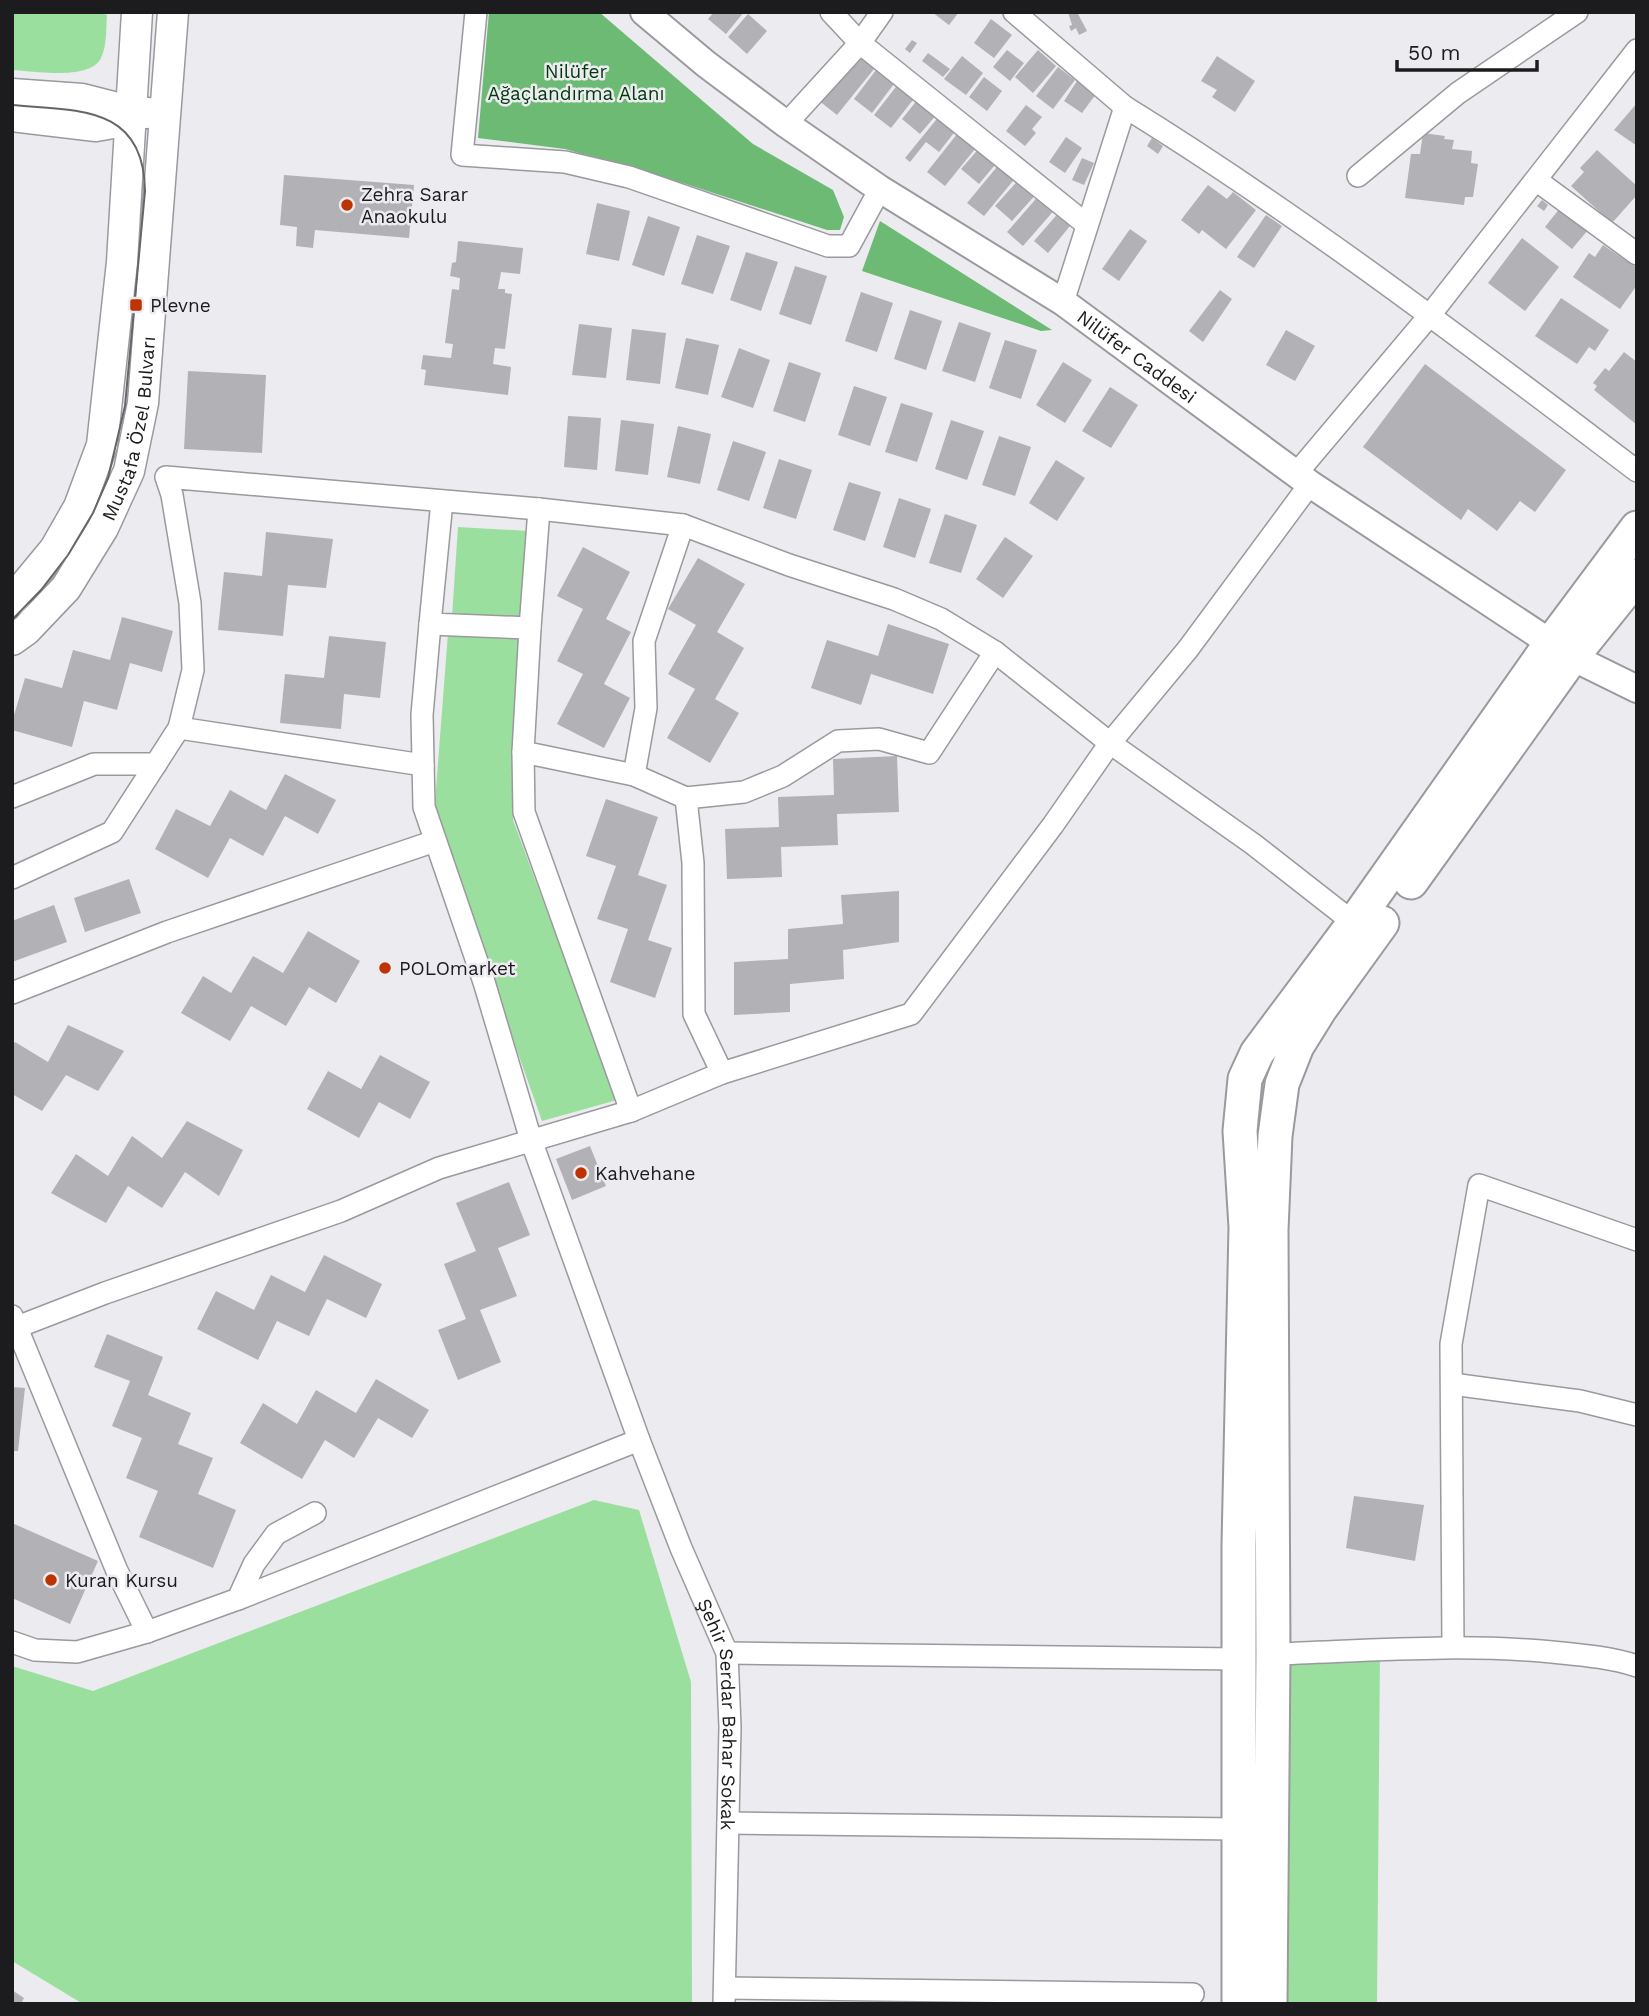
<svg xmlns="http://www.w3.org/2000/svg" width="1649" height="2016" viewBox="0 0 1649 2016" font-family="'Work Sans',sans-serif">
	<style>
		.green { fill: #9bdf9f }
		.forest { fill: #6dba74 }
		.building { fill: #b2b1b6 }
		.lines { fill: none; stroke-linecap: round; stroke-linejoin: round }
		.minor-casing { stroke: #9a999e; stroke-width: 24 }
		.tertiary-casing { stroke: #9a999e; stroke-width: 30 }
		.secondary-casing { stroke: #9a999e; stroke-width: 33 }
		.primary-casing { stroke: #9a999e; stroke-width: 37 }
		.minor { stroke: #fff; stroke-width: 21 }
		.tertiary { stroke: #fff; stroke-width: 26 }
		.secondary { stroke: #fff; stroke-width: 30 }
		.primary { stroke: #fff; stroke-width: 33 }
		.tram { stroke: #666669; stroke-width: 2 }
		.poi-dot { fill: #bd3402; stroke: #ecebf0; stroke-width: 2.5 }
		.labels { text-anchor: middle; stroke-width: 5; stroke-linejoin: round; paint-order: stroke }
		.park-label { font-size: 19px; fill: #003a0c; stroke: #ecebf0 }
		.poi-label { font-size: 19px; fill: #1c1c1e; stroke: #ecebf0; text-anchor: start }
		.street-label { font-size: 19px; fill: #1c1c1e; stroke: #ecebf0 }
	</style>
	<rect width="100%" height="100%" fill="#ecebf0"/>
	<path class="green" d="M12 12H99L107 15C106 28 107 46 101 58 90 81 34 71 12 70Z
		M458 527 530 531 525 620 452 616Z
		M448 633 522 637 513 820 617 1100 542 1121 444 844 435 802Z
		M594 1500 639 1510 691 1682 692 2004H83L12 1961V1666L93 1691Z
		M1380 1650 1377 2004H1272L1273 1654Z"/>
	<path class="forest" d="M489 12H599L753 144 833 190 844 217 840 230H827L686 184 565 149 478 138Z
		M880 221 1052 330 1041 331 862 271Z"/>
	<path class="building" d="M714 12H744L726 34 708 19Z
		M932 12H959L949 25Z
		M1068 12H1077L1087 31 1079 35 1076 28 1071 31 1069 26 1072 25Z
		M748 14 767 31 747 54 728 37Z
		M991 19 1012 35 994 58 974 43Z
		M912 40 917 43 910 53 905 49Z
		M859 48 878 64 837 115 818 100Z
		M1007 50 1024 63 1010 81 993 67Z
		M1038 50 1056 66 1033 93 1015 77Z
		M928 53 950 69 943 77 922 61Z
		M962 56 983 73 966 95 944 79Z
		M1217 56 1255 81 1235 112 1212 97 1217 90 1201 81Z
		M879 66 897 80 872 113 854 99Z
		M1058 67 1075 80 1053 109 1036 96Z
		M984 77 1002 91 987 111 969 97Z
		M1077 81 1096 94 1082 113 1064 101Z
		M899 83 916 96 891 128 874 115Z
		M918 99 937 114 920 134 902 119Z
		M1637 103V146L1614 130Z
		M1026 105 1042 117 1032 129 1036 133 1025 146 1006 131Z
		M940 115 957 129 939 152 926 142 910 162 905 158Z
		M961 129 979 144 945 186 927 172Z
		M1423 133 1445 136 1444 139 1454 140 1452 149 1472 151 1471 163 1478 164 1473 197H1465L1464 205 1405 198 1411 154H1420Z
		M1066 137 1082 148 1065 173 1049 162Z
		M1152 138 1163 146 1158 154 1147 146Z
		M982 145 999 160 979 184 961 169Z
		M1597 150 1637 186V195L1612 223 1571 186 1584 172 1580 168Z
		M1082 158 1094 163 1084 185 1072 180Z
		M1001 162 1017 176 984 216 967 203Z
		M284 175 414 185 409 238 315 230 313 248 296 246 297 227 280 225Z
		M1022 176 1039 191 1012 221 995 206Z
		M1208 185 1227 199 1233 192 1256 210 1226 249 1202 230 1199 234 1181 220Z
		M1041 193 1057 207 1023 246 1007 232Z
		M1542 200 1548 205 1544 211 1537 206Z
		M597 203 630 211 619 261 586 254Z
		M1560 208 1588 230 1572 249 1545 227Z
		M1061 210 1074 221 1048 253 1034 241Z
		M1266 215 1282 226 1254 268 1237 257Z
		M648 216 680 227 664 276 632 265Z
		M1130 229 1147 241 1119 281 1102 269Z
		M697 235 730 246 713 294 681 284Z
		M1522 238 1559 267 1525 311 1488 283Z
		M458 241 523 248 520 274 501 272 498 289H505V293L512 294 505 349 495 348 493 364 511 367 508 395 424 385 426 370 421 369 423 355 451 358 453 344 445 343 452 289 459 290 460 278 450 276 452 263 456 262Z
		M1603 245 1637 268V285L1620 309 1573 277 1589 253 1595 257Z
		M746 252 778 262 761 311 730 300Z
		M795 266 827 276 811 325 779 314Z
		M1220 290 1232 299 1203 342 1189 331Z
		M861 292 893 303 877 352 845 341Z
		M1561 298 1609 330 1595 351 1589 347 1577 364 1535 336Z
		M910 310 942 321 926 370 894 359Z
		M959 322 991 333 975 382 942 371Z
		M579 324 612 328 606 378 572 375Z
		M632 329 666 333 660 384 626 380Z
		M1286 330 1315 346 1295 381 1266 365Z
		M686 338 719 345 708 395 675 388Z
		M1005 340 1037 350 1021 399 989 388Z
		M739 348 770 360 753 408 721 397Z
		M1624 352 1637 362V425L1594 390 1597 386 1593 383 1605 368 1609 371Z
		M789 362 821 373 805 422 773 411Z
		M1063 362 1092 380 1065 423 1036 405Z
		M1425 364 1566 470 1535 512 1520 501 1497 531 1468 509 1461 520 1363 447Z
		M188 371 266 375 262 453 184 449Z
		M854 386 887 397 870 446 838 435Z
		M1110 387 1138 405 1111 448 1082 431Z
		M901 403 933 413 917 462 885 452Z
		M568 416 601 418 597 470 564 467Z
		M621 420 654 424 648 475 615 471Z
		M951 420 984 431 967 480 935 469Z
		M678 426 711 434 700 484 667 477Z
		M999 436 1031 447 1015 496 982 485Z
		M733 441 766 452 749 501 717 490Z
		M779 459 812 470 796 519 763 508Z
		M1056 460 1085 478 1057 521 1029 503Z
		M849 482 881 492 865 541 833 530Z
		M899 498 931 509 915 558 883 547Z
		M945 514 977 525 961 573 929 563Z
		M266 532 333 539 326 588 288 585 283 636 218 630 224 572 262 576Z
		M1005 537 1033 556 1003 598 976 579Z
		M583 547 630 572 606 619 631 632 604 684 630 698 604 748 557 724 583 674 557 661 583 609 557 596Z
		M698 558 745 584 717 632 744 648 715 699 739 713 710 763 667 738 695 689 668 674 696 625 668 609Z
		M122 617 173 631 162 672 130 663 117 710 84 701 72 747 12 730V722L25 678 62 688 73 650 110 660Z
		M888 624 949 644 933 694 871 674 861 705 811 688 827 640 878 656Z
		M329 636 386 642 380 698 344 694 341 729 280 723 285 674 324 678Z
		M897 756 899 812 837 814 838 845 781 847 782 877 727 879 725 829 779 827 778 797 834 795 833 759Z
		M285 774 336 800 318 834 285 816 263 856 230 838 208 878 155 849 176 809 210 826 230 790 266 810Z
		M606 799 658 817 638 875 667 885 648 940 672 948 655 998 610 982 628 929 597 919 616 866 586 856Z
		M129 879 141 913 85 932 74 898Z
		M899 891V942L843 950 844 979 790 984V1012L734 1015V962L788 959V929L843 924 841 895Z
		M54 905 67 942 12 962V921Z
		M308 931 360 961 336 1003 309 987 286 1026 251 1006 230 1041 181 1013 203 976 231 993 253 956 283 973Z
		M68 1025 124 1051 98 1091 66 1075 42 1111 12 1094V1046L15 1042 48 1062Z
		M380 1055 430 1082 410 1119 379 1102 359 1138 307 1109 328 1071 361 1089Z
		M187 1121 243 1150 219 1196 185 1172 162 1208 128 1186 106 1223 51 1193 76 1154 108 1176 132 1136 162 1158Z
		M590 1146 606 1186 572 1200 556 1159Z
		M509 1182 530 1235 498 1248 517 1296 480 1310 501 1362 458 1380 438 1330 466 1319 444 1264 476 1251 456 1203Z
		M324 1255 382 1284 366 1318 327 1299 309 1336 277 1321 258 1360 197 1329 216 1291 254 1310 271 1275 305 1292Z
		M107 1334 163 1357 148 1395 191 1413 178 1444 213 1458 198 1494 236 1510 213 1568 139 1537 158 1491 126 1478 142 1438 112 1426 130 1381 94 1367Z
		M376 1379 429 1410 412 1438 378 1418 354 1458 325 1440 302 1479 240 1443 263 1403 297 1424 316 1390 356 1413Z
		M12 1387 25 1388 18 1451H12Z
		M1354 1496 1424 1505 1415 1561 1346 1548Z
		M12 1523 98 1561 70 1624 12 1598Z
		M12 1990 24 1998 21 2004H12Z"/>
	<g class="lines">
		<defs>
			<g id="minor">
				<path d="M476 12 462 155 565 162 629 177 828 246H849L880 189"/>
				<path d="M831 12 860 43 1086 224"/>
				<path d="M1014 12 1125 107 1063 302"/>
				<path d="M1125 107C1303 217 1470 345 1637 471"/>
				<path d="M786 124 860 43 882 12"/>
				<path d="M1358 176 1458 93 1577 12"/>
				<path d="M1536 180 1637 254"/>
				<path d="M1296 474 1430 315 1637 50"/>
				<path d="M442 501 430 624 530 628 523 752 634 775 686 798"/>
				<path d="M530 628 539 509"/>
				<path d="M995 652 929 753 879 739 838 741 783 776 744 792 686 798 693 863 694 1014 722 1073 911 1014 1053 825 1110 743 1188 649 1310 484"/>
				<path d="M179 728 423 765"/>
				<path d="M523 752 524 812 631 1111"/>
				<path d="M634 775 646 708 644 641 683 525"/>
				<path d="M12 797 94 764H156"/>
				<path d="M12 878 112 832 179 728 193 670 190 603 172 495 166 477 539 509 683 525 789 565 894 599 941 619 995 652 1110 743 1253 844 1363 930"/>
				<path d="M12 993 167 932 435 841"/>
				<path d="M12 1316 117 1571 147 1632"/>
				<path d="M12 1329 105 1293 341 1211 439 1168 631 1111 722 1073"/>
				<path d="M1452 1384 1580 1401 1637 1415"/>
				<path id="s1" d="M639 1440 681 1548 727 1653 730 1727 724 2004"/>
				<path d="M238 1599 639 1440 531 1140 484 982 424 807 422 715 430 624"/>
				<path d="M12 1642 35 1650 77 1652 147 1632 238 1599 254 1564 276 1534 315 1513"/>
				<path d="M1453 1647 1451 1344 1479 1185 1637 1240"/>
				<path d="M727 1653 1240 1659"/>
				<path d="M1273 1654C1366 1651 1459 1643 1552 1652 1581 1655 1609 1657 1637 1666"/>
				<path d="M728 1823 1239 1829"/>
				<path d="M725 1988 1193 1994"/>
			</g>
			<g id="tertiary">
				<path id="s2" d="M644 12 706 64 786 124 880 189 1063 302 1310 484 1572 657 1637 689"/>
			</g>
			<g id="secondary">
				<path d="M12 94 82 99 129 111 147 113"/>
				<path d="M12 116 96 126 113 123 129 111"/>
				<path d="M12 601 55 549 79 507 102 445 122 262 137 12"/>
				<path id="s3" d="M12 640 26 630 66 588 103 528 129 471 143 403 173 12"/>
			</g>
			<path id="primary" d="M1411 882 1572 657 1637 576
				M1239 2004V1545L1246 1227 1240 1131 1245 1079 1257 1053 1354 923 1552 642 1637 528
				M1270 2004 1273 1654 1271 1230 1275 1136 1282 1084 1297 1046 1320 1009 1382 923"/>
		</defs>
		<use href="#minor" class="minor-casing"/>
		<use href="#tertiary" class="tertiary-casing"/>
		<use href="#secondary" class="secondary-casing"/>
		<use href="#primary" class="primary-casing"/>
		<use href="#minor" class="minor"/>
		<use href="#tertiary" class="tertiary"/>
		<use href="#secondary" class="secondary"/>
		<use href="#primary" class="primary"/>
		<path class="tram" d="M12 105C78 111 144 105 145 191L125 406 108 478 93 513 68 555 41 590 12 620"/>
	</g>
	<g class="poi-dot">
		<circle cx="347" cy="205" r="7"/>
		<rect x="129" y="298" width="14" height="14" rx="3.5"/>
		<circle cx="385" cy="968" r="7"/>
		<circle cx="581" cy="1173" r="7"/>
		<circle cx="51" cy="1580" r="7"/>
	</g>
	<g class="labels">
		<g class="park-label">
			<text x="576" y="78">Nilüfer<tspan x="576" dy="22">Ağaçlandırma Alanı</tspan></text>
		</g>
		<g class="poi-label">
			<text x="361" y="201">Zehra Sarar<tspan x="361" dy="22">Anaokulu</tspan></text>
			<text x="150" y="312">Plevne</text>
			<text x="399" y="975">POLOmarket</text>
			<text x="595" y="1180">Kahvehane</text>
			<text x="65" y="1587">Kuran Kursu</text>
		</g>
		<g class="street-label">
			<text dy="7" stroke="none"><textPath href="#s2" startOffset="602">Nilüfer Caddesi</textPath></text>
			<text dy="7" stroke="none"><textPath href="#s3" startOffset="250">Mustafa Özel Bulvarı</textPath></text>
			<text dy="7" stroke="none"><textPath href="#s1" startOffset="290">Şehir Serdar Bahar Sokak</textPath></text>
		</g>
	</g>
	<rect width="1649" height="2016" fill="none" stroke="#1c1c1e" stroke-width="28"/>
	<path d="M1397 60v10h140v-10" fill="none" stroke="#1c1c1e" stroke-width="3.5"/>
	<text x="1408" y="60" font-size="21" fill="#1c1c1e" stroke="#ecebf0" stroke-width="5" paint-order="stroke">50 m</text>
</svg>
